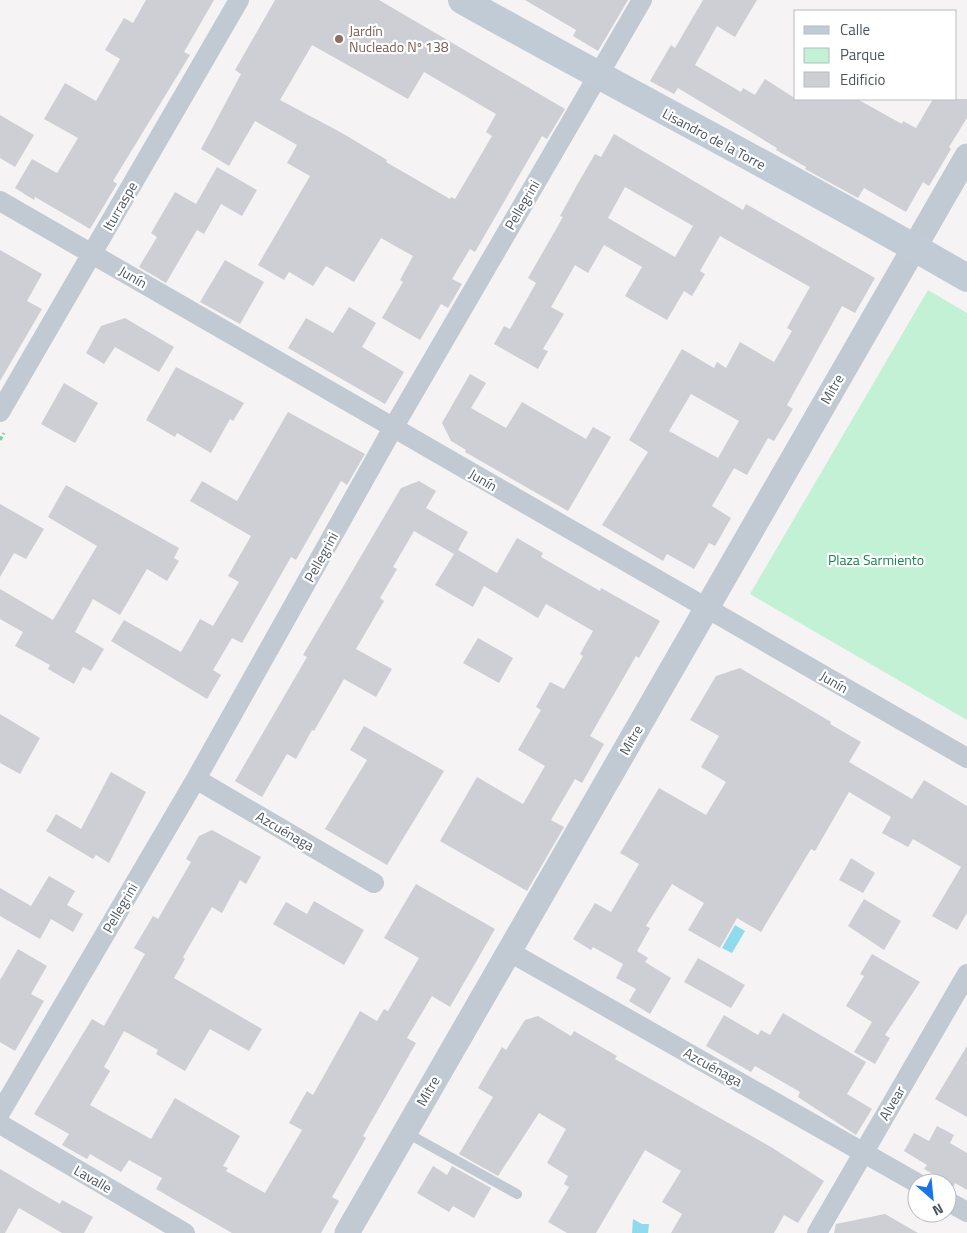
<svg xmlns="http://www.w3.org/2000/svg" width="967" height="1233" viewBox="0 0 967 1233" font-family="'Titillium Web',sans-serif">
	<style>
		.green { fill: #c3f1d5 }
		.water { fill: #90daee }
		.building { fill: #cdcfd5; fill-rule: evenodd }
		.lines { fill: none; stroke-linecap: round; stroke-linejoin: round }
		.path { stroke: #7ad0a6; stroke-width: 3; stroke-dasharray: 4 2.5; stroke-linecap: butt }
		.service { stroke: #c1cad2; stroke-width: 10 }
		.minor { stroke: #c1cad2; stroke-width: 20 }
		.tertiary { stroke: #c1cad2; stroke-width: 25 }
		.secondary { stroke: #c1cbd6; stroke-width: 28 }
		.education-dot { fill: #8d6e63; stroke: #fff; stroke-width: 2 }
		.labels { text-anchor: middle; stroke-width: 4.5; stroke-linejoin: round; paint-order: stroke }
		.education-label { font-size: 14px; fill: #785e54; stroke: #fff; text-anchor: start }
		.street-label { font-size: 14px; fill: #4a5661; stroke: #fff }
		.park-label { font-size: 14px; fill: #17864f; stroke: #fff }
	</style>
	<rect width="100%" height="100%" fill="#f5f3f3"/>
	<path class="green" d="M928 290 967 313V720L750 594Z"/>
	<path class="water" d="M735 925 745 931 732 953 722 948Z
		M633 1219 642 1224H649L648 1233H632Z"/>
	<path class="building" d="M146 0H214L184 52 190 55 113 181 117 184 90 229 35 197 34 200 15 188 32 159 57 173 78 138 44 119 65 83 96 101 120 59 105 50 124 18 133 23Z
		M275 0H379L565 109 547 139 542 136 475 252 470 249 452 279 462 284 448 308 441 304 420 340 382 318 403 282 400 280 413 256 381 238 354 282 326 266 313 286 289 272 284 280 258 265 310 176 287 163 297 145 255 121 229 166 201 149 241 74 235 70ZM312 45 408 99 424 72 496 114 486 132 492 136 455 199 451 197 450 199 386 162 387 160 342 133 280 100Z
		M525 0H628L598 51 573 36 576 30Z
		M703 0H757L735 37 717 26 695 65 741 92 743 88 755 95 765 79 796 99H857L902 124 903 121 916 128 933 99H967V118L949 147 951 149 929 186 923 182 906 212 864 188 858 198 805 169 806 167 776 150 777 148 678 88 674 94 650 81 671 45 675 48Z
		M0 115 34 135 15 167 0 158Z
		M614 134 743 210 746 204 875 278 855 313 842 306 787 405 793 409 774 441 768 438 747 475 734 468 712 506 731 518 715 546 709 543 694 569 667 554 663 561 602 525 648 452 629 440 682 349 714 368 717 362 726 368 740 342 774 362 792 331 787 328 810 287 720 236 700 271 705 274 692 296 684 291 667 320 625 296 642 267 604 245 588 273 575 265 551 307 564 314 543 349 548 351 538 369 494 344 504 326 510 329 536 283 528 278 563 217 560 216 577 185 595 154 601 157ZM625 187 693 226 675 257 608 218ZM691 394 739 421 718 458 669 431Z
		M217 167 257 190 242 216 221 204 204 234 197 230 166 283 139 267 157 237 151 233 175 192 196 204Z
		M0 250 42 274 27 301 42 309 0 381Z
		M225 260 264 282 240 324 200 302Z
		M349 307 376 323 362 347 404 372 385 404 288 348 306 318 333 333Z
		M125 318 174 347 159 372 115 347 104 364 86 353 101 326Z
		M176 367 244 403 233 421 230 419 211 453 177 433 175 437 146 420Z
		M470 374 486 383 471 408 506 428 522 402 586 439 593 427 611 437 568 511 465 452 466 450 451 441 442 423Z
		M64 383 98 403 75 443 41 424Z
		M288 412 365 454 347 485 341 481 296 560 291 557 242 643 232 638 213 670 221 675 207 699 111 641 124 620 181 652 200 619 213 626 239 582 228 576 251 536 190 501 202 481 237 501Z
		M419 481 436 491 426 508 468 532 458 550 497 573 517 538 543 553 541 557 600 591 601 588 660 621 639 658 636 656 590 736 604 744 582 783 575 779 551 820 564 827 527 891 440 841 477 777 523 804 545 766 518 750 541 710 536 707 550 682 564 689 583 656 580 654 593 631 546 604 538 618 484 586 473 607 435 585 454 554 414 531 393 567 397 569 380 598 384 601 356 649 392 669 376 697 344 679 314 731 312 730 296 759 287 754 262 797 235 781 307 657 303 655 401 488Z
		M66 485 179 548 174 558 179 561 167 581 147 569 120 615 93 599 75 632 104 649 91 671 83 667 74 684 48 669 50 665 15 646 23 632 0 619V589L53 620 97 546 48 517Z
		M0 504 44 529 26 559 14 553 0 577Z
		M478 638 513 658 499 683 463 663Z
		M740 668 831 722 830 724 861 742 849 762 912 799 924 780 967 806V913L957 930 932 916 961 867 913 839 908 847 882 833 891 817 849 792 815 851 811 849 761 932 737 918 720 948 688 930 704 903 672 884 646 926 650 928 637 951 648 958 645 962 671 978 650 1014 629 1001 636 989 616 978 623 964 593 947 591 950 573 939 595 903 611 912 639 864 620 853 659 788 706 815 726 782 701 767 719 736 690 720 716 676Z
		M0 714 40 738 20 774 0 763Z
		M364 726 444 771 387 865 325 829 367 760 350 750Z
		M111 772 146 792 109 863 96 855 93 859 46 831 56 814 81 829Z
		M212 830 261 857 246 884 240 880 222 913 212 907 183 957 185 959 174 978 262 1029 249 1051 210 1029 185 1071 156 1054 158 1050 124 1031 104 1067 110 1071 90 1105 151 1139 175 1098 240 1136 223 1166 228 1168 226 1171 265 1193 302 1130 289 1123 307 1091 313 1095 360 1011 377 1021 384 1009 388 1011 419 958 384 938 416 884 495 929 450 1007 432 996 407 1038 416 1043 363 1136 366 1138 332 1197 339 1201 321 1233H232L156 1189 162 1178 129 1160 121 1172 90 1154 87 1159 62 1145 69 1134 34 1114 92 1019 104 1026 145 954 134 948 153 916 158 919 191 862 186 859 199 836Z
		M851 858 875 873 863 893 839 880Z
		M49 876 75 891 67 905 83 914 73 932 51 919 40 939 0 916V888L31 906Z
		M864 899 901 921 884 950 848 926Z
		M314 901 364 930 344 965 273 924 286 902 307 914Z
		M18 949 47 966 31 994 44 1001 15 1051 0 1042V980Z
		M872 954 920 982 885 1035 890 1038 875 1064 854 1052 872 1022 846 1006 864 976 860 974Z
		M698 958 745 985 731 1008 684 982Z
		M783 1013 866 1062 847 1094 872 1109 856 1135 798 1097 800 1092 755 1066 751 1072 706 1046 724 1015 758 1035 761 1030 770 1035Z
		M538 1016 571 1036 574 1031 617 1056 615 1059 771 1147 824 1181 798 1223 784 1215 774 1233H671L682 1214 662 1202 681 1171 645 1150 596 1233H567L548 1222 569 1187 564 1184 568 1176 547 1163 566 1129 539 1113 498 1176 459 1154 493 1097 478 1088 502 1047 506 1050 525 1020Z
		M967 1046V1117L935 1099Z
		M937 1126 954 1135 950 1143 967 1153V1190L955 1183 954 1186 924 1169 927 1165 904 1151 914 1133 929 1141Z
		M433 1166 447 1175 452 1166 491 1188 474 1218 453 1206 449 1212 417 1193Z
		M0 1169 60 1204 62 1200 93 1217 84 1233H62L19 1208 5 1233H0Z
		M885 1214 918 1233H834L836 1224Z"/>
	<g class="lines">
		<path class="path" d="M0 440 4 433"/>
		<path class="service" d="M405 1132 517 1194"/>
		<path class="minor" d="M0 201 967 758
			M0 412 239 0
			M196 779 374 883
			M508 951 917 1183
			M0 1113 196 779 393 428 642 0
			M0 1124 185 1233
			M947 1201 967 1212
			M817 1233 967 974"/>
		<path class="tertiary" d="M347 1233 967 156"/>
		<path class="secondary" d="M462 0C629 94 801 181 967 278"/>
	</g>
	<circle class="education-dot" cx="339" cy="39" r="5"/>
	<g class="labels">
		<g class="education-label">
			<text x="349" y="36">Jardín<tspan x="349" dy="16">Nucleado Nº 138</tspan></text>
		</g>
		<g class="street-label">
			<text transform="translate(714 139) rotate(28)" y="5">Lisandro de la Torre</text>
			<text transform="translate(522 205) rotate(-60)" y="5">Pellegrini</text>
			<text transform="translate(120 206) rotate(-60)" y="5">Iturraspe</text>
			<text transform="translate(133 277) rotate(30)" y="5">Junín</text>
			<text transform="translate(832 389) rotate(-60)" y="5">Mitre</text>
			<text transform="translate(483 480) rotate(30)" y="5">Junín</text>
			<text transform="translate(321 557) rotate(-61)" y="5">Pellegrini</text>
			<text transform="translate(834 682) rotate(30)" y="5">Junín</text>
			<text transform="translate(631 740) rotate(-60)" y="5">Mitre</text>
			<text transform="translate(285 831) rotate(30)" y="5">Azcuénaga</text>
			<text transform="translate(120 908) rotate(-60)" y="5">Pellegrini</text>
			<text transform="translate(713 1067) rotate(29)" y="5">Azcuénaga</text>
			<text transform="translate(428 1091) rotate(-60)" y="5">Mitre</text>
			<text transform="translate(892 1103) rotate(-60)" y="5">Alvear</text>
			<text transform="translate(93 1179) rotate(30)" y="5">Lavalle</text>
		</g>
		<g class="park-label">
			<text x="876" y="565">Plaza Sarmiento</text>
		</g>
	</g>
	<rect x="794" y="10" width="162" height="90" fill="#ffffff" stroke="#b7bbc0"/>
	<rect x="804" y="26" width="25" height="8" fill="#c1cbd6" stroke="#b7bbc0"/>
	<text x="840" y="35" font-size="15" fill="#4a5661">Calle</text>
	<rect x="804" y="48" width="25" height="15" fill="#c3f1d5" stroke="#b7bbc0"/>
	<text x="840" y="60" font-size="15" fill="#4a5661">Parque</text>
	<rect x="804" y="72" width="25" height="15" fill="#cdcfd5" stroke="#b7bbc0"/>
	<text x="840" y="85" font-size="15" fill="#4a5661">Edificio</text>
	<g transform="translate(932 1198) rotate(153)"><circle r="24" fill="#ffffff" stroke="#b7bbc0"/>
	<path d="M0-4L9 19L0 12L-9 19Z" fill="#1a73e8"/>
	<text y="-8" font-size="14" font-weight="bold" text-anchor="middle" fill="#4a5661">N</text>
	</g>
</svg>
